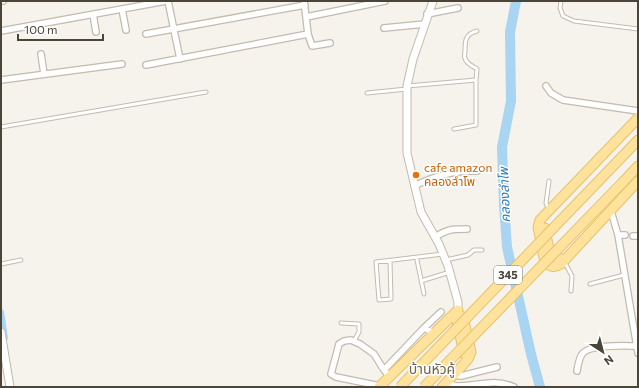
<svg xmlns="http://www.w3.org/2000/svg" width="639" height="388" viewBox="0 0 639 388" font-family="Commissioner,'Noto Sans Thai',sans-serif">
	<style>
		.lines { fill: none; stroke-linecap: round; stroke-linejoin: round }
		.canal { stroke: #a9d4f2; stroke-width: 6 }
		.river { stroke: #a9d4f2; stroke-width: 10 }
		.service-casing { stroke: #c2bbae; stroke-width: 5 }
		.minor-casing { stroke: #c2bbae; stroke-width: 8 }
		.tertiary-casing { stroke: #c2bbae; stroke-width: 9 }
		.primary-casing { stroke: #e6c16a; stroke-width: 11 }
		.service { stroke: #fff; stroke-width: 3 }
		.minor { stroke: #fff; stroke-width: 5.5 }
		.tertiary { stroke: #fff; stroke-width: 7 }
		.primary { stroke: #ffe39c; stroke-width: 9 }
		.primary-bridge-casing { stroke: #e6c16a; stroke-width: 11; stroke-linecap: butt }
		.primary-bridge { stroke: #ffe39c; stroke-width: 9 }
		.food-dot { fill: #e8710a; stroke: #fff; stroke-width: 1.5 }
		.labels { text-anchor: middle; stroke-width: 3; stroke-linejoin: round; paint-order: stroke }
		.shield { fill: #fff; stroke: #817c74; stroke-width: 1 }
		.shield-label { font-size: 11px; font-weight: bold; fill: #4b4439 }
		.food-label { font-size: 12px; fill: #c56008; stroke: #fff; text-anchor: start }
		.water-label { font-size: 13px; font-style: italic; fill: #2e7ab2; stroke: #fff }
		.quarter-label { font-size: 14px; fill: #6e6250; stroke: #fff }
	</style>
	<rect width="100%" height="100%" fill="#f6f3ec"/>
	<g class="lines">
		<path class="canal" d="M1 312 5 338"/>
		<path class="river" d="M516 1 510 32 511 101 502 147 504 205 507 247 531 354 540 387"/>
		<defs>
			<path id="service" d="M561 1 560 8 563 16 574 21 638 29
				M476 80 477 69C473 66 466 64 465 58 464 58 465 52 465 51 465 41 465 34 477 31
				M407 86 476 80V125L454 129
				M367 93 407 89
				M1 127 206 92
				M549 181 546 203 549 210
				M417 260 424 294
				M446 260 468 255 474 250H482
				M390 261 391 299 379 300 376 262 443 254
				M565 263 572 276 571 291
				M1 264 21 260
				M421 281 450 272
				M590 284 624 275
				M341 323 359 324V332L354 341"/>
			<path id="minor" d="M1 1H3
				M168 1 180 59
				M304 1 308 34 312 46 330 43
				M122 9 126 30
				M93 14 96 32
				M427 14 458 8
				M306 17 385 1
				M384 28 425 24
				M1 31 166 1
				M146 34 305 5
				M41 54 44 74
				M146 65 308 34
				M1 80 122 64
				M546 86 551 93 563 100 638 111
				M414 186C434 176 455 170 477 171
				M611 211 618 235 638 353
				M618 235H625
				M633 236H638
				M435 237C448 229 452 229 467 229
				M424 328 441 312
				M577 371C578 365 579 357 583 353 592 344 625 346 637 346
				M453 375 461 376 497 367
				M390 377 384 370 424 328 434 333
				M446 383C450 384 454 386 458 386 478 386 494 378 514 387
				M380 386 336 377 331 374 339 344 344 341 351 340 360 344 374 354 384 370"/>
			<path id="tertiary" d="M433 1 413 59 407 86V153L421 212 439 244 448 266 458 302V310
				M1 332 10 387"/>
			<path id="primary" d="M638 118 540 220 538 227 545 263C551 267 555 268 561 264L638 181
				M616 163 638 140
				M623 182 638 166
				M545 228C548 243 547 261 566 259
				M457 321 463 349V353
				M379 387 458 310
				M442 387 462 366 468 359 471 352 465 326 460 315"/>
		</defs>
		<use href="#service" class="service-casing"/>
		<use href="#minor" class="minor-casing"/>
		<use href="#tertiary" class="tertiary-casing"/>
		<use href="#primary" class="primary-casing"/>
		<use href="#service" class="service"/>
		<use href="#minor" class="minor"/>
		<use href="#tertiary" class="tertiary"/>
		<use href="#primary" class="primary"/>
		<defs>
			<path id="primary-bridge" d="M400 387 616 163
				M424 387 623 182"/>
		</defs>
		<use href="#primary-bridge" class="primary-bridge-casing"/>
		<use href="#primary-bridge" class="primary-bridge"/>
	</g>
	<circle class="food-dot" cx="416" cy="175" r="4"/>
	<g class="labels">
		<rect class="shield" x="494" y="266" width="28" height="18" rx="3"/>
		<g class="shield-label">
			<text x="508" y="279">345</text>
		</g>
		<g class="food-label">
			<text x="424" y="172">cafe amazon<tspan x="424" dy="14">คลองลำโพ</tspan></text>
		</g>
		<g class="water-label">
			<text transform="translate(504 195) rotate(-92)" y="5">คลองลำโพ</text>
		</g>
		<g class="quarter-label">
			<text x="432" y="374">บ้านหัวคู้</text>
		</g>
	</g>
	<rect width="639" height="388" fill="none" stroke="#4b4439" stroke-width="4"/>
	<g transform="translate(603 352) rotate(144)" stroke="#ffffff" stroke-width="3" paint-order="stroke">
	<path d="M0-3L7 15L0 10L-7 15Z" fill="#4b4439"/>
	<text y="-6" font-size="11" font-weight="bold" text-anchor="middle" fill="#4b4439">N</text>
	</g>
	<path d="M18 34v6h85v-6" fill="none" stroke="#4b4439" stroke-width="2"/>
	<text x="24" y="34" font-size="12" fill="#4b4439" stroke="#ffffff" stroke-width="3" paint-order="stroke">100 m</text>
</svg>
